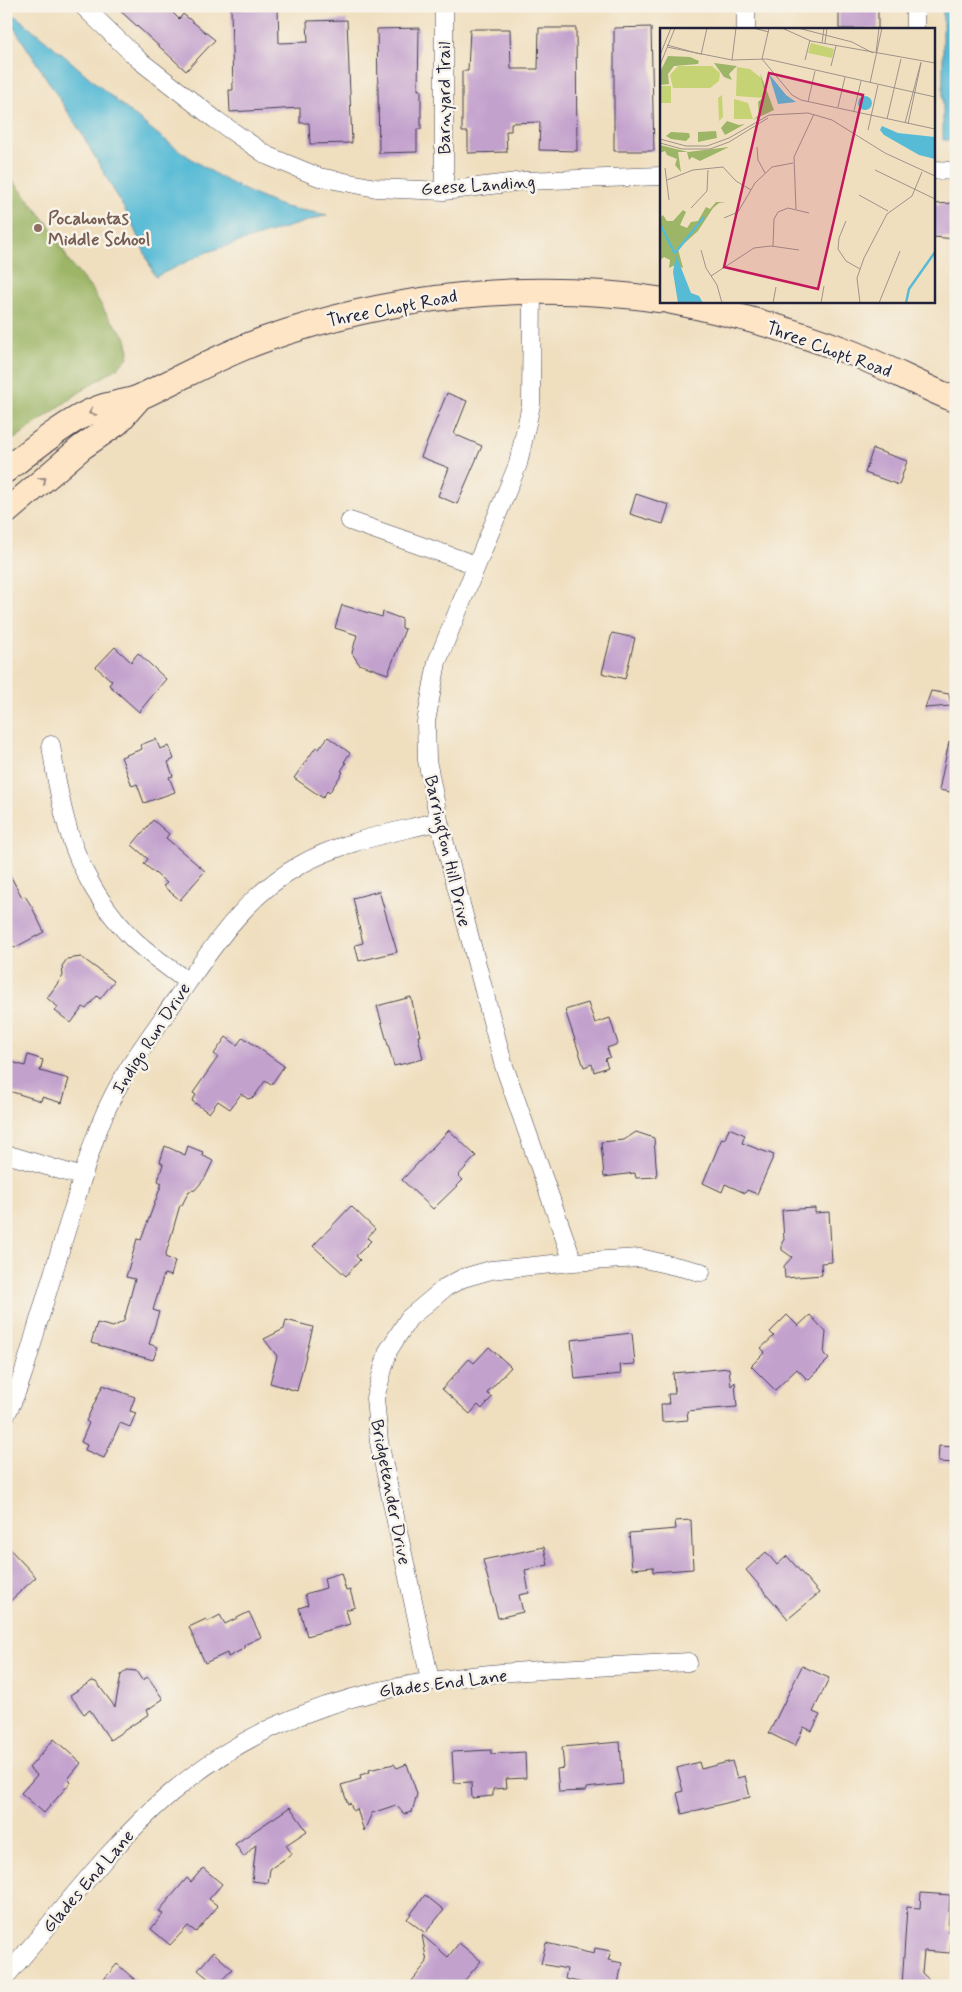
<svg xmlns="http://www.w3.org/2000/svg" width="962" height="1992" viewBox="0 0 962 1992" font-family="Mynerve,sans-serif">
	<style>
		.forest { fill: #9cb566; stroke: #5f6c50 }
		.water { fill: #58bbd6; stroke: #3d6e88 }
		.building { fill: #c3a1cd }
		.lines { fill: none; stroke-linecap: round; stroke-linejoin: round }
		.street-casing { stroke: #413e4f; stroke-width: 19 }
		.secondary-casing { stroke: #413e4f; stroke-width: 27 }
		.street { stroke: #fff; stroke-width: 18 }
		.secondary { stroke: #fee5c5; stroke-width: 25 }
		.oneway { stroke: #9b8d87 }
		.education-dot { fill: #8d6e63; stroke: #f7f3e8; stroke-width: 2 }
		.labels { text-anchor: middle; stroke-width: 5; stroke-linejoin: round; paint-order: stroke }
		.street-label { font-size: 18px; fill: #22223b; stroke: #f7f3e8 }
		.education-label { font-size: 18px; font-weight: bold; fill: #785e54; stroke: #f7f3e8; text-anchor: start }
		.inset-river { fill: none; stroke: #58bbd6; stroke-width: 2.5 }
		.inset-road { fill: none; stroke: #9e938a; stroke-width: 1 }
		.view { fill: #c2185b; fill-opacity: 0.15; stroke: #c2185b; stroke-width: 2.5 }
		.inset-edge { fill: none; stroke: #22223b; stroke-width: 2.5 }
	</style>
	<rect width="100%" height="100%" fill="#f7f3e8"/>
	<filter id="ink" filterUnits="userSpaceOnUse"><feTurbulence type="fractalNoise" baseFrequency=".02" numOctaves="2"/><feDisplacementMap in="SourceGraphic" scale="10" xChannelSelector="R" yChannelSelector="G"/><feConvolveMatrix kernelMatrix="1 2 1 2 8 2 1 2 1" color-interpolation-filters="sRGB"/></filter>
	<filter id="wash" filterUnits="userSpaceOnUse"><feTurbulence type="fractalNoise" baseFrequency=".0096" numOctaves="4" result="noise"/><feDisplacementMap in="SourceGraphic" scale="20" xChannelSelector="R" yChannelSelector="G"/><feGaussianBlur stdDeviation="1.12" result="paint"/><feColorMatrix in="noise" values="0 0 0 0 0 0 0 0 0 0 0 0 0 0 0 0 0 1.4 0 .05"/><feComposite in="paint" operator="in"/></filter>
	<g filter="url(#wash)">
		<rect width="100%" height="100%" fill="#f0dfbf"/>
		<path class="forest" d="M6 172 54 231 69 262 93 291 107 315 125 336 129 351 128 357 119 367 84 389 6 445V249C21 231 8 221 6 204 5 193 6 182 6 172Z"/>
		<path class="water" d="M943 6H956V140H943Z
			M6 9C95 75 170 163 276 204 291 210 311 211 327 215L207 252 155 277 130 219 82 134 6 15Z"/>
		<g id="blocks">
			<path class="building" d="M115 6H166L179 19 183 14 215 40 186 71Z
				M839 6H878V29H839Z
				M231 8H278L279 43 308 42 307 21 347 20 352 143 310 144 309 123H300V108L230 112 229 90H233Z
				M651 27 654 151H614V28Z
				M419 28 418 90H421V129H417V152L379 153 377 29Z
				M539 28H576L577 151 539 150 540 122 511 123V131H506L507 152 468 153V132H462V71H468L470 29H510L511 69H538Z
				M956 203V239L933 237V204Z
				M447 393 467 401 454 434 482 446 457 504 438 496 449 468 421 457Z
				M873 449 907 461 899 485 865 473Z
				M636 494 669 505 663 524 630 514Z
				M342 605 382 617 383 612 402 619V628L405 629 388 674 359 664 352 653 357 635 335 628Z
				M612 633 635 638 625 679 602 673Z
				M115 647 131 662 138 653 166 679 139 712 109 685 112 681 96 667Z
				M931 691 949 694 951 706 925 708Z
				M328 737 350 753 344 762 346 763 341 771 343 772 329 793 327 791 323 798 294 778 316 747 319 749Z
				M156 739 160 749 169 746 174 759 168 762 173 776 169 777 175 792 144 803 137 784 132 786 121 757 142 749 140 745Z
				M949 742H956V793L939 790Z
				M153 820 169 834 166 838 205 871 180 900 163 886 167 883 144 864 148 859 132 845Z
				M6 868 22 897 25 896 32 907 44 932 14 948 6 934Z
				M379 891 397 952 359 961 355 945 363 943 353 898Z
				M81 957 114 981 100 999 97 996 86 1009 83 1007 71 1023 55 1011 58 1007 47 998 63 976 62 966 67 959Z
				M411 997 420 1036H418L423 1059 394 1066 377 1006Z
				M588 1003 595 1023 610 1018 618 1044 607 1048 610 1057 605 1059 608 1067 594 1072 592 1064 584 1067 565 1010Z
				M226 1037 237 1045 243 1037 284 1066 271 1085 265 1081 254 1097 248 1099 241 1094 230 1109 218 1101 209 1113 192 1101 196 1095 193 1093 218 1057 214 1054Z
				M28 1055 43 1060 40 1071 69 1079 62 1103 42 1097 41 1101 6 1090 12 1062 25 1066Z
				M729 1128 745 1135 742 1143 774 1155 757 1194 747 1190 745 1193 725 1184 722 1192 703 1183 722 1138 725 1139Z
				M449 1130 476 1156 458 1176 463 1180 433 1209 402 1180Z
				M636 1132 654 1138 657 1177 636 1178 635 1173 604 1177 601 1142 624 1140Z
				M165 1146 185 1155 188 1146 203 1152 202 1155 213 1161 205 1178 195 1190 189 1191 182 1205H180L165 1257 175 1261 171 1276 164 1274 153 1310 159 1312 149 1344 158 1347 153 1360 91 1343 97 1323 113 1327 124 1321 135 1279 126 1277 137 1239 141 1240 162 1183 158 1181 163 1164 160 1162Z
				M351 1206 375 1229 367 1238 371 1241 356 1256 360 1260 346 1276 313 1246Z
				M815 1208V1213L829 1212 832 1262 821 1263 822 1275 785 1278 784 1266 792 1257 782 1250V1242L784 1240 782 1210Z
				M787 1315 798 1326 810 1315 826 1332 824 1354 829 1359 808 1380 797 1369 775 1390 751 1366 765 1352 761 1348 774 1336 770 1332Z
				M286 1320 313 1327 297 1391 270 1383 277 1356 264 1339 284 1329Z
				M632 1333 635 1364 620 1365 621 1374 575 1379 571 1340Z
				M489 1347 511 1367 487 1393 492 1397 482 1409 478 1405 470 1414 442 1389 469 1359 474 1363Z
				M729 1368 731 1386 735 1382 737 1407 687 1411 688 1420 662 1422 661 1404H669L668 1394H675L673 1373Z
				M103 1385 135 1397 130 1411 136 1413 130 1427 120 1423 104 1458 85 1450 87 1445 81 1442 89 1423 86 1421Z
				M939 1446 956 1447V1463L938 1462Z
				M691 1520 693 1569 653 1572V1567L632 1569 629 1533 676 1529 675 1521Z
				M6 1545 36 1577 6 1605Z
				M544 1547 548 1565 525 1570 529 1593 519 1595 523 1612 498 1618 483 1560Z
				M766 1552 777 1565 787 1556 819 1593 788 1619 746 1570Z
				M341 1573 346 1591 350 1590 355 1607 346 1610 350 1624 307 1636 299 1608 308 1605 305 1594 326 1588 324 1578Z
				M249 1612 261 1637 244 1645 245 1648 228 1657 227 1653 205 1663 189 1627 206 1619 207 1622 220 1615 225 1624Z
				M802 1666 829 1678 813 1712 820 1715 812 1731 804 1727 795 1746 769 1733Z
				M127 1670 136 1671 142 1680 148 1677 163 1699 147 1710 149 1714 110 1740 90 1710 84 1714 70 1695 92 1681 96 1682 115 1707 121 1675Z
				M54 1739 81 1763 68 1779 71 1782 44 1813 21 1793 37 1775 29 1768Z
				M620 1742 623 1784 586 1788V1791L559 1792 557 1769 564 1768 562 1747Z
				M491 1750V1754L525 1752 526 1778 506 1779 507 1788 493 1789V1796L472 1798 471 1782 454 1783 452 1752Z
				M732 1761 737 1778 745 1776 750 1797 682 1814 677 1793 683 1791 677 1768 699 1762 701 1769Z
				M394 1764 397 1768 407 1764 417 1794 412 1812 404 1814 396 1805 372 1813 364 1831 357 1809 353 1811 350 1803 348 1804 341 1785 361 1779 360 1775 370 1772 369 1770Z
				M290 1807 307 1831 286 1845 292 1854 270 1869 268 1883 252 1881 256 1844 244 1857 235 1844Z
				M203 1868 222 1884 209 1899 218 1906 196 1932 188 1926 170 1945 151 1929 163 1914 159 1911 187 1878 191 1882Z
				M921 1893 950 1895 948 1931 952 1932 950 1953 924 1951 922 1973 936 1986H902L907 1907 920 1908Z
				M425 1895 444 1910 425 1933 407 1919Z
				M422 1935 448 1957 459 1943 481 1961 460 1986H408L427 1962Z
				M546 1943 594 1954 595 1948 611 1951 608 1960 622 1963 618 1984 607 1982 606 1986H596L565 1979 567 1969 541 1964Z
				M213 1952 232 1969 217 1986 198 1970Z
				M117 1964 142 1986H98Z"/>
		</g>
	</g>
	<g filter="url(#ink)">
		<use href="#blocks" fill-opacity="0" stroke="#413e4f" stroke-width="1"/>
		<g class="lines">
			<defs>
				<path id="street" d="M83 6 139 60 216 120 268 156 319 177 376 188 444 191 524 181 661 176
					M444 6V191
					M746 6V29
					M915 29V6
					M933 170 956 171
					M532 291 531 405 518 464 437 662 426 722 427 760 439 821 503 1063 573 1262
					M350 521 476 565
					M51 745C62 822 76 882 134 940 150 955 170 968 188 982
					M6 1154 83 1177
					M6 1415C20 1388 28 1359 36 1330 48 1290 60 1250 73 1209 84 1173 94 1133 112 1098 129 1064 152 1034 174 1002 210 951 244 896 300 865 342 841 393 833 439 821
					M430 1680 379 1442 375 1398 388 1351 409 1318 446 1287 463 1278 491 1270 573 1262 640 1258 701 1272
					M6 1976C59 1915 110 1845 171 1793 322 1664 503 1674 688 1662"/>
				<path id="secondary" d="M670 301C731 313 793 330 852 353 887 367 921 386 956 400
					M6 470C29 452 71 418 97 409 111 403 127 403 140 397 181 378 220 355 263 340 390 295 527 280 661 300
					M6 512 82 447 117 423 139 398"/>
			</defs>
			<use href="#street" class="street-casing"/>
			<use href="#secondary" class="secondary-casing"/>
			<use href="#street" class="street"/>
			<use href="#secondary" class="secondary"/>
		</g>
		<defs><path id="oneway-chevron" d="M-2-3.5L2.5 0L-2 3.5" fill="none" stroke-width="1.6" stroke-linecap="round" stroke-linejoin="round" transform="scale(1.25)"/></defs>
		<g class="oneway">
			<use href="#oneway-chevron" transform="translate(92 412) rotate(153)"/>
			<use href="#oneway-chevron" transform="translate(43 480) rotate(-40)"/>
		</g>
	</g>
	<circle class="education-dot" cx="38" cy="228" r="5"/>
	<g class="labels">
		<g class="street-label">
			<text transform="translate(444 98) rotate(-90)" y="6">Barnyard Trail</text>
			<text transform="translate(478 185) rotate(-4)" y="6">Geese Landing</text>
			<text transform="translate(392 308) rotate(-11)" y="6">Three Chopt Road</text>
			<text transform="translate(829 349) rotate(20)" y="6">Three Chopt Road</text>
			<text transform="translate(448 851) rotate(77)" y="6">Barrington Hill Drive</text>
			<text transform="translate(151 1038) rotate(-57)" y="6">Indigo Run Drive</text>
			<text transform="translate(391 1492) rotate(79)" y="6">Bridgetender Drive</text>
			<text transform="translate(443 1683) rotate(-7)" y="6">Glades End Lane</text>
			<text transform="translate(88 1881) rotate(-49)" y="6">Glades End Lane</text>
		</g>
		<g class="education-label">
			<text x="48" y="224">Pocahontas<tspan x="48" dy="21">Middle School</tspan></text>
		</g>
	</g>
	<g transform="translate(660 28)">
		<rect width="275" height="275" fill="#f0dfbf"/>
		<path d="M151 15 174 21 172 30 148 25ZM18 38H52L60 45 59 53 50 60H13L10 47ZM77 39 90 41 101 50 105 70 76 68ZM1 58H11V75H1ZM62 67 63 89 59 93 58 70ZM74 71 88 75 93 91H74Z" fill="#c6d374"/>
		<path d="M8 28 30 29 39 33 38 36 14 38 8 46 9 56 0 57V44ZM54 35 77 38 69 46 72 52 64 49ZM100 45 114 82 93 92 99 87 98 74 105 68ZM67 93 79 97 85 96 65 107 61 100ZM56 103 57 110 38 114V104ZM11 104 29 105 30 109 26 113 11 111 6 108ZM0 117 28 124 69 119 40 133 32 129 29 132 27 124H18L21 144 15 137 17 131 7 127 5 123 0 125ZM56 174H66L59 175 53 180 38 203 18 221 23 240 15 237 9 240 10 232 4 229 0 232V190L3 187 7 193H13L23 182 26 184 20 197 27 200 31 194 38 193 46 179 50 181Z" fill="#9cb566"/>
		<path d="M109 46 126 67 136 74 118 76ZM198 75a7 7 0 1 1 14 0a7 7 0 1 1-14 0ZM222 98 238 105 275 109V131L259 127 224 107 220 102ZM16 227 31 265 39 268 43 275H18L13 244Z" fill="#58bbd6"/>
		<path class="inset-river" d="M0 196 15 226M15 225 44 189M246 275 249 261 275 224"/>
		<path class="inset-road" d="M93 0 109 4M122 0 151 13 275 35M138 0 192 14 213 25M162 15 164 0M165 15 167 0M7 17 40 26M7 19 72 32 107 31 275 69M216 25 219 0M0 27 11 0M41 27 47 0M102 31 132 67 141 72 275 101M102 31 109 0M72 32 76 0M145 32 150 12M0 37 15 0M171 38 176 18M210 55 222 0M148 74 155 43M178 79 185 49M194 83 201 53M227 91 241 31M245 95 261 34M248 96 261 35M208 102 218 57M0 111 26 118H47L69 110 109 87 148 85 172 92 225 125 275 148M0 115 22 121H50L69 114 108 90M97 119 98 132 105 145M5 140 9 172M215 142 275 171M7 152 33 142 63 139 76 153 91 162M199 167 228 183M31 180 47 163 48 142M136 181 134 129 154 86M64 190 78 184 95 155 112 139 133 135M186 193 179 210 178 221 186 233 200 241M113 218 114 191 118 184 128 180 149 185M41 222 46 240 57 257 62 275M51 248 94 220 111 218 139 222M113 275 116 259M161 275 164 258M200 275 197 250 204 230 227 186 252 168 262 144M219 275 240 223"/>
		<path class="view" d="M109 45 203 67 158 261 64 239Z"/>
		<rect width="275" height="275" class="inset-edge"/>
	</g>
	<rect width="962" height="1992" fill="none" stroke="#f7f3e8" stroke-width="25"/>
</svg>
